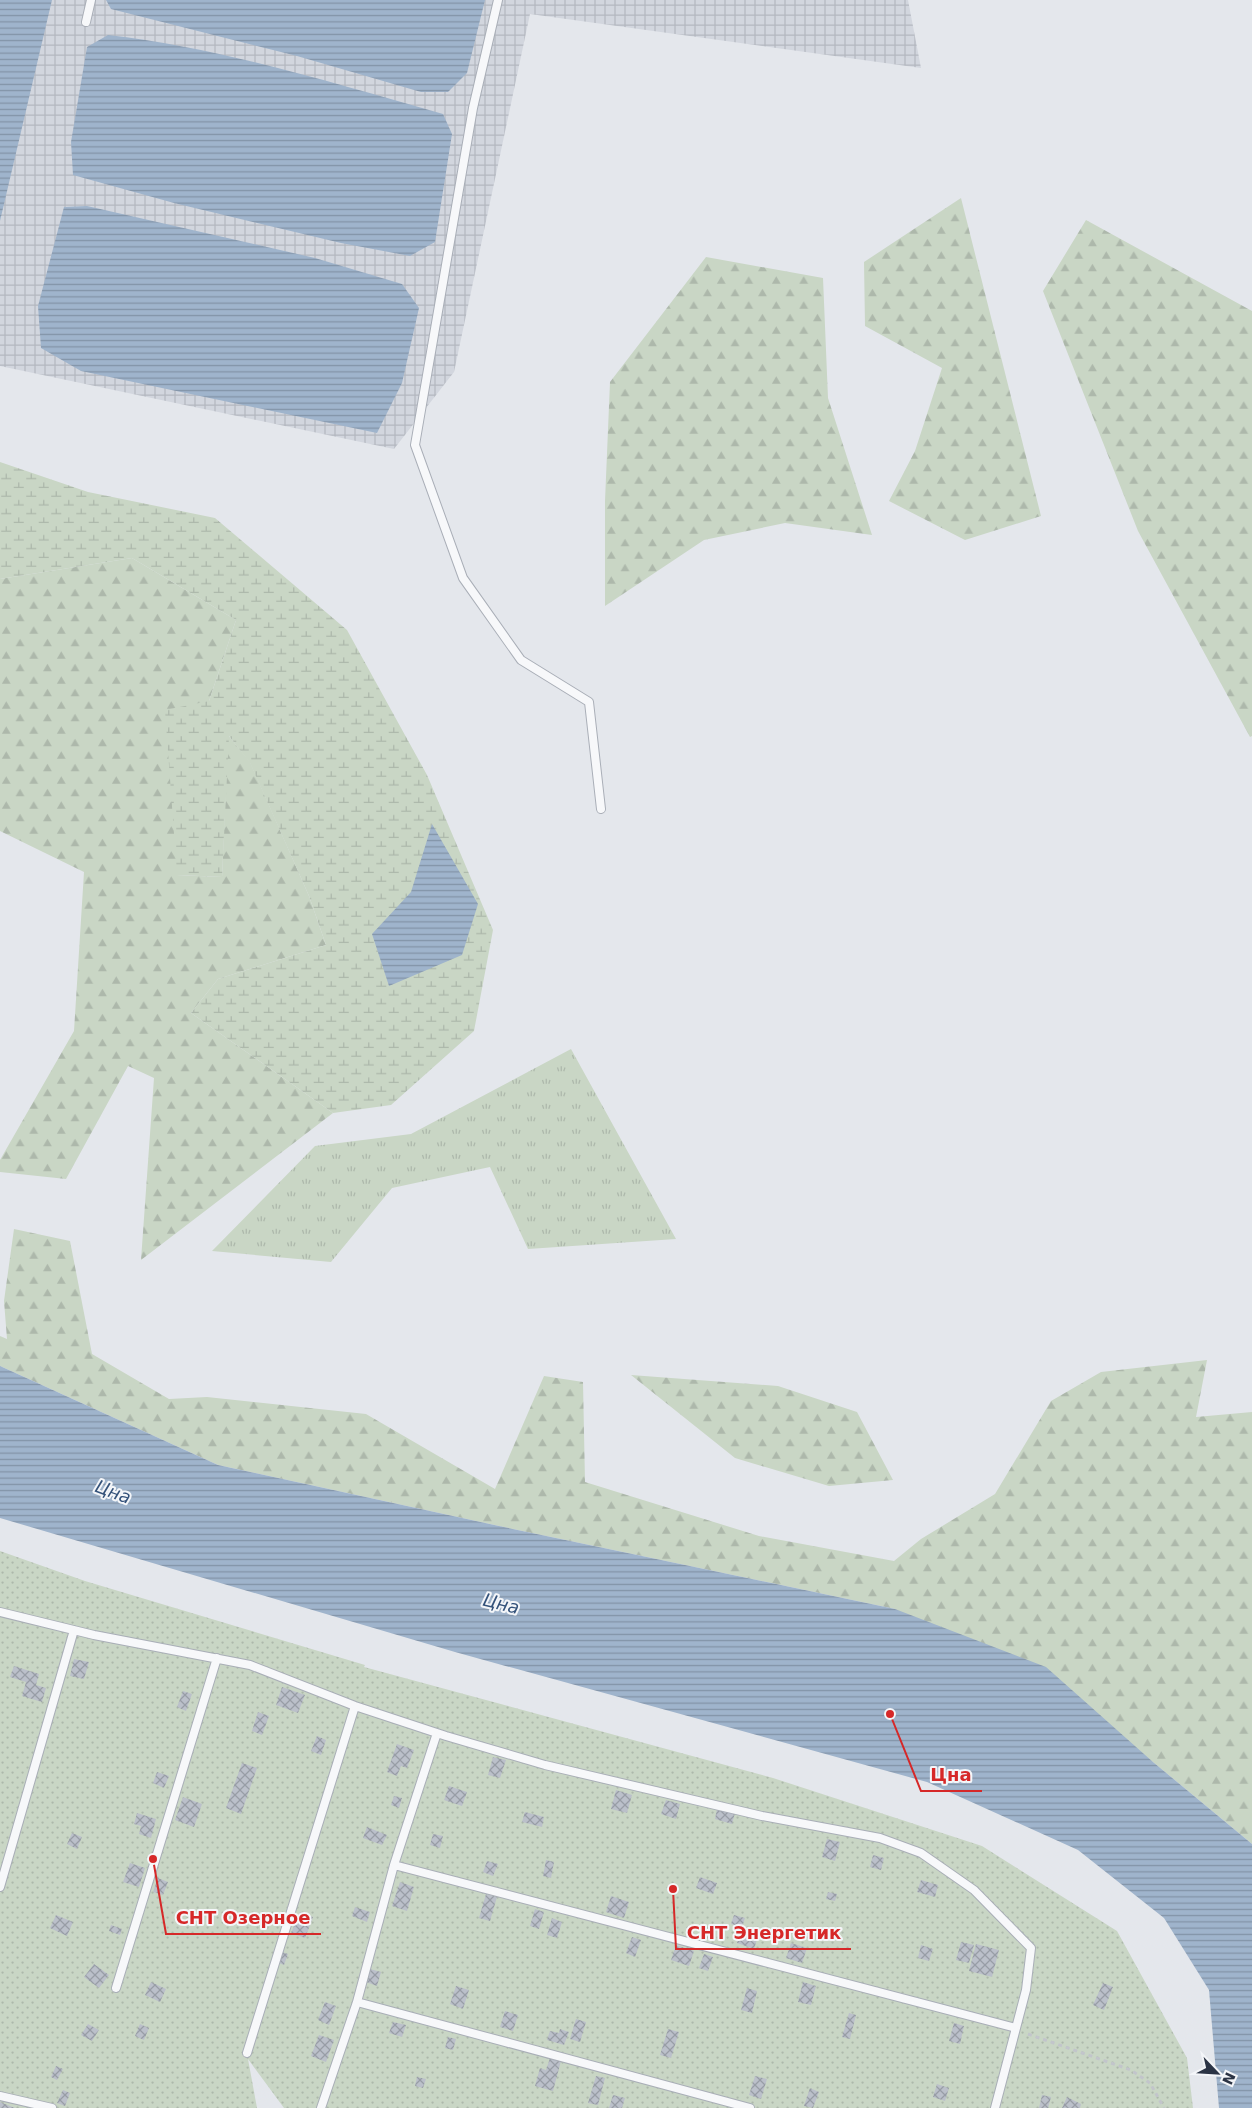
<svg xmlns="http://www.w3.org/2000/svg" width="1252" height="2108" viewBox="0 0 1252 2108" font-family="'DejaVu Sans',sans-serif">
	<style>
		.industrial { fill: url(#industrial-grid) }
		.grass { fill: url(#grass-tufts) }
		.forest { fill: url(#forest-firs) }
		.wetland { fill: url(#wetland-marsh) }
		.park { fill: url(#park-dots) }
		.water { fill: url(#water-rules) }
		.building { fill: url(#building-cross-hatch) }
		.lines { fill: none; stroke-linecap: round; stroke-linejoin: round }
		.service-casing { stroke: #a9aeb7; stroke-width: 10 }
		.path { stroke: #c2c5cb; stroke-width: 3; stroke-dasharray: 4 4; stroke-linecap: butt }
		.service { stroke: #f7f8fa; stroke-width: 8 }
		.labels { text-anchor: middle; stroke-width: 4; stroke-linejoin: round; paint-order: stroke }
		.water-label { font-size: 18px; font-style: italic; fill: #34527a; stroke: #f4f6f9 }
		.leader { fill: none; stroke: #d62828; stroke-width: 2 }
		.callout-dot { fill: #d62828; stroke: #f4f6f9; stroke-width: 2 }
		.callout-label { font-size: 18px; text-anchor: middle; font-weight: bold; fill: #d62828; stroke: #f4f6f9; stroke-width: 4; stroke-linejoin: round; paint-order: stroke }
	</style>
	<defs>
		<pattern id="industrial-grid" width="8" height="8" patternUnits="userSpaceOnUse" patternTransform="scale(1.25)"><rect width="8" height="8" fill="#d2d6de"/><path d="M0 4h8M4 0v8" fill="none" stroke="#b4b8c0"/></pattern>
		<pattern id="grass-tufts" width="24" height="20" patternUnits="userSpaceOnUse" patternTransform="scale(1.25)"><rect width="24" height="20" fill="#c9d6c5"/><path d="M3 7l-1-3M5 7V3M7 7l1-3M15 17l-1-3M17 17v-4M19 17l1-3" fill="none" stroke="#adb8ab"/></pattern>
		<pattern id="forest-firs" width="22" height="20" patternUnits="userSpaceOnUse" patternTransform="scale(1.25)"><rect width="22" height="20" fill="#c9d6c5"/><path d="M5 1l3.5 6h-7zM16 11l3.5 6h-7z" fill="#adb8ab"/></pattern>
		<pattern id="wetland-marsh" width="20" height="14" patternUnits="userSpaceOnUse" patternTransform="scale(1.25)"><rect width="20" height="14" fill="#c9d6c5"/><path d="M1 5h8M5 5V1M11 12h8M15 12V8" fill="none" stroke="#adb8ab"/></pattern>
		<pattern id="park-dots" width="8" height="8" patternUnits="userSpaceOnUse" patternTransform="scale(1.25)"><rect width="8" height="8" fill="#c9d6c5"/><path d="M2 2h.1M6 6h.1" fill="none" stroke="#adb8ab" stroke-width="1.8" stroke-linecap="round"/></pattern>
		<pattern id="water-rules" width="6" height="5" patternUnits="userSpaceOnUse" patternTransform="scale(1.25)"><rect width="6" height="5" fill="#9fb4cc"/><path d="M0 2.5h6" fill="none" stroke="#8293a7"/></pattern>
		<pattern id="building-cross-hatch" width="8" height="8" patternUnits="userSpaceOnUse" patternTransform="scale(1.25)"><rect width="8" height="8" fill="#bbc0ca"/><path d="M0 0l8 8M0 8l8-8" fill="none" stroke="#989da6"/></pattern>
	</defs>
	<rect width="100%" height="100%" fill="#e4e7ec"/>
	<path class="industrial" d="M0 0H908L921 68 530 14 454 372 394 449 0 366Z"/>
	<path class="grass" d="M571 1049 676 1239 528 1249 490 1167 392 1188 331 1262 212 1251 315 1146 411 1134Z"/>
	<path class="forest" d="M961 198 1041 516 965 540 889 501 915 451 942 368 865 326 864 262Z
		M1086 220 1252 311V736L1250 737 1138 531 1043 291Z
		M706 257 823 278 828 398 872 535 785 523 704 540 605 606V501L610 382Z
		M132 558 236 620 209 701 177 875 222 877 228 735 250 762 309 896 326 945 218 979 191 1013 333 1113 141 1260 154 1078 128 1066 66 1179 0 1172V1160L74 1031 84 872 0 831V579Z
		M14 1229 70 1241 92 1354 169 1399 207 1397 366 1414 495 1489 544 1376 583 1382 585 1482 759 1536 894 1561 921 1539 995 1494 1051 1401 1101 1372 1207 1360 1196 1417 1252 1412V1844L1153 1762 895 1609 499 1526 218 1465 0 1366V1336L7 1339 4 1301Z
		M631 1375 778 1386 857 1412 893 1480 829 1486 735 1458Z"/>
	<path class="wetland" d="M0 462 88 492 215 518 347 630 427 775 493 930 474 1031 391 1105 333 1113 191 1013 218 979 326 945 309 896 250 763 229 736 222 877 177 875 165 710 209 701 236 620 132 558 0 579Z"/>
	<path class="park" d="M0 1551 85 1581 365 1665 364 1667 773 1778 982 1846 1117 1931 1187 2058 1193 2108H284L248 2059 257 2108H0Z"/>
	<path class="water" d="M0 0H52L0 221Z
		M106 0H485L467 73 448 92H421L297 56 111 9Z
		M108 35C222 48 333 83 443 114L452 134 435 242 410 256 341 243 174 203 73 175 71 142 87 47Z
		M87 206 315 258 402 284 419 308 402 383 377 433 81 371 41 348 38 306 64 207Z
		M432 824 478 904 462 955 389 986 372 934 411 892Z
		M0 1366 218 1465 499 1526 895 1609 1046 1667 1153 1762 1252 1844V2108H1219L1209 1990 1164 1918 1078 1850 927 1782 455 1652 0 1518Z"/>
	<path class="building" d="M74 1659 89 1662 84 1679 70 1676Z
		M14 1666 39 1674 36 1685 46 1688 42 1702 22 1696 26 1682 10 1677Z
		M282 1687 305 1695 298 1713 276 1705Z
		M183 1691 192 1694 186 1711 177 1707Z
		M258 1712 269 1716 262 1735 252 1731Z
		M317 1736 326 1740 321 1755 311 1751Z
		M397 1744 414 1750 407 1768 401 1766 397 1776 387 1772Z
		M493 1757 506 1760 500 1778 488 1775Z
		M242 1763 257 1768 241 1814 226 1808Z
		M157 1772 169 1776 164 1788 153 1783Z
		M449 1786 467 1792 462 1806 444 1800Z
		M616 1790 632 1795 627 1813 611 1809Z
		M394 1796 402 1798 399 1808 391 1805Z
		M183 1797 202 1804 194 1827 175 1820Z
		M666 1800 680 1804 676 1819 661 1814Z
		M717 1809 735 1813 732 1824 715 1819Z
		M525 1812 544 1817 542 1827 522 1822Z
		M137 1813 156 1819 151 1838 139 1834 141 1826 134 1824Z
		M367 1827 387 1835 382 1845 363 1838Z
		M72 1833 82 1837 77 1849 67 1844Z
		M433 1834 443 1836 440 1848 430 1845Z
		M827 1839 840 1842 835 1861 822 1857Z
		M873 1855 884 1858 881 1870 870 1867Z
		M546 1860 554 1862 551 1878 543 1876Z
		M487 1861 498 1864 493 1876 483 1872Z
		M130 1863 145 1868 139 1887 123 1882Z
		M700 1877 717 1883 713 1894 696 1888Z
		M158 1878 168 1882 163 1895 153 1892Z
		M921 1880 938 1885 935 1897 917 1892Z
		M400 1882 414 1887 407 1911 392 1906Z
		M828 1892 837 1894 835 1901 826 1899Z
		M486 1894 497 1897 490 1921 479 1918Z
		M611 1896 629 1902 624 1918 606 1912Z
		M355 1907 370 1912 367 1922 352 1916Z
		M535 1909 544 1912 539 1929 530 1926Z
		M300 1912 313 1917 305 1938 291 1933Z
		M56 1915 73 1922 67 1936 50 1928Z
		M734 1915 745 1918 742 1927 731 1924Z
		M552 1918 562 1922 557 1938 547 1935Z
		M111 1925 122 1929 120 1935 109 1931Z
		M741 1930 758 1936 754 1949 737 1943Z
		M632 1937 641 1940 635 1957 626 1953Z
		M961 1942 974 1945 969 1963 956 1960Z
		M791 1943 807 1948 802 1963 786 1958Z
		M976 1944 999 1950 992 1977 969 1971Z
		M676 1945 694 1951 689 1966 671 1960Z
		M921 1945 933 1949 929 1961 918 1958Z
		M282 1952 288 1954 284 1965 279 1963Z
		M704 1954 713 1957 708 1971 699 1968Z
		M94 1964 109 1975 99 1988 84 1977Z
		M370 1969 381 1972 377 1986 366 1982Z
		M151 1982 166 1989 160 2002 145 1995Z
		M803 1982 816 1986 811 2005 798 2002Z
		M1103 1983 1113 1987 1104 2010 1093 2005Z
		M456 1986 469 1990 463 2009 450 2004Z
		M747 1988 757 1991 752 2013 741 2010Z
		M325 2002 336 2006 329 2025 318 2020Z
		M505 2011 518 2015 513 2031 500 2027Z
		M849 2013 856 2015 850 2039 842 2037Z
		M576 2019 586 2022 580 2042 570 2039Z
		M393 2022 406 2025 402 2037 389 2033Z
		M954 2023 964 2026 960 2044 949 2041Z
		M88 2024 99 2030 92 2041 81 2035Z
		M140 2024 149 2028 144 2040 135 2036Z
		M560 2029 569 2032 564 2045 547 2040 550 2031 559 2033Z
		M668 2029 679 2032 671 2058 660 2055Z
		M319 2035 334 2040 326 2062 311 2056Z
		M448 2037 456 2039 453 2050 445 2048Z
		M550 2058 561 2061 553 2091 535 2086 540 2068 546 2070Z
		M56 2066 63 2069 57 2080 51 2077Z
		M596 2076 605 2078 598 2105 588 2103Z
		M755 2076 767 2079 761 2099 749 2095Z
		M417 2077 426 2079 423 2088 415 2086Z
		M937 2084 949 2088 945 2101 933 2097Z
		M810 2088 819 2092 813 2108 804 2106Z
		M63 2090 70 2093 65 2106 57 2103Z
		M613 2095 625 2098 622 2108H609Z
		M1042 2095 1051 2097 1048 2108H1039Z
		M1067 2097 1081 2104 1080 2108H1062Z
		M0 2102 15 2108H0Z"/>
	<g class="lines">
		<defs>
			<path id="service" d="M498 0 473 108 415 445 463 578 521 660 589 702 601 809
				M86 22 91 0
				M0 1612 94 1635 250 1665 355 1706 446 1736 545 1765 762 1816 880 1838 921 1853 974 1890 1031 1948 1026 1990 995 2108
				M394 1865 1016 2028
				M0 1887 74 1630
				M116 1988 217 1658
				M357 2002 750 2108
				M247 2053 355 1706
				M0 2096 52 2108
				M321 2108 357 2002 394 1865 437 1733"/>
		</defs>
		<use href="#service" class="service-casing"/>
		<path class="path" d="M1028 2034 1131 2070 1150 2083 1164 2108"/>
		<use href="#service" class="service"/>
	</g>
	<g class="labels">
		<g class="water-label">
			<text transform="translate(113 1492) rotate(20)" y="6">Цна</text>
			<text transform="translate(501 1604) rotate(14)" y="6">Цна</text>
		</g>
	</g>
	<path class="leader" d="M890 1714L921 1791H982M153 1859L166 1934H321M673 1889L676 1949H851"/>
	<g class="callout-dot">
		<circle cx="890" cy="1714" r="5"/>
		<circle cx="153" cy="1859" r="5"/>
		<circle cx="673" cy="1889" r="5"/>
	</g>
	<g class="callout-label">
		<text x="951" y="1781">Цна</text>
		<text x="243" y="1924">СНТ Озерное</text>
		<text x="764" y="1939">СНТ Энергетик</text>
	</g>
	<g transform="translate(1217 2073) rotate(115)" stroke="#f4f6f9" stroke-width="4" paint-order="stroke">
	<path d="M0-4L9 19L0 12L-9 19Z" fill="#2b3445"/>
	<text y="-8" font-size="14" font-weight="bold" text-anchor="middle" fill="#2b3445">N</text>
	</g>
</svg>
